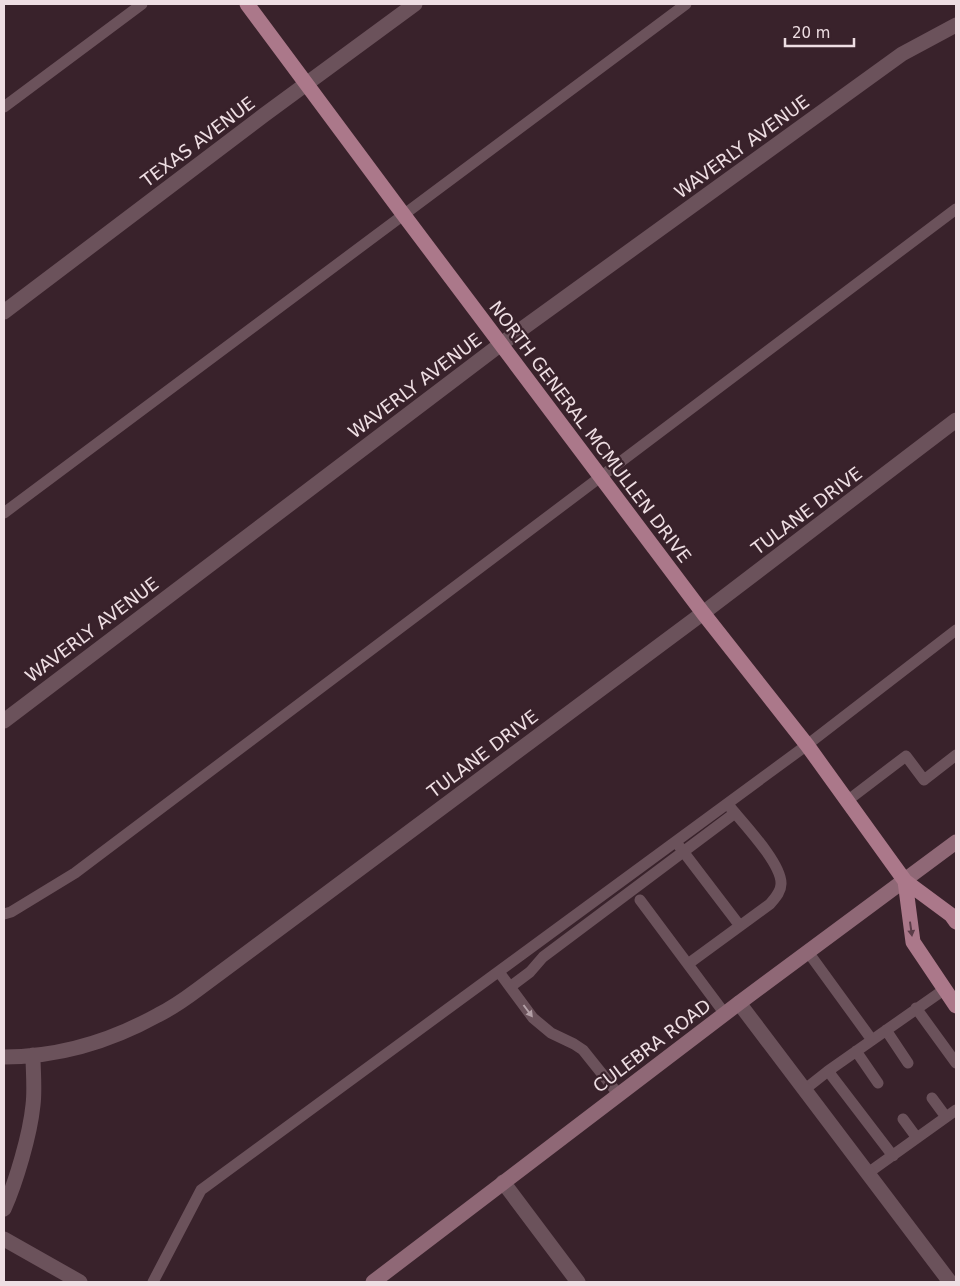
<svg xmlns="http://www.w3.org/2000/svg" width="960" height="1286" viewBox="0 0 960 1286" font-family="'DejaVu Sans',sans-serif">
	<style>
		.lines { fill: none; stroke-linecap: round; stroke-linejoin: round }
		.lane { stroke: #6b525b; stroke-width: 11 }
		.street { stroke: #6b525b; stroke-width: 15 }
		.secondary { stroke: #8f6876; stroke-width: 15 }
		.primary { stroke: #ab788a; stroke-width: 15 }
		.oneway { fill: #5b3c48 }
		.oneway2 { fill: #b39fa6 }
		.labels { text-anchor: middle; stroke-width: 4.5; stroke-linejoin: round; paint-order: stroke }
		.street-label { font-size: 18px; fill: #eedee3; stroke: #39222b }
	</style>
	<rect width="100%" height="100%" fill="#39222b"/>
	<g class="lines">
		<path class="lane" d="M4 107 142 4
			M4 513 686 4
			M847 801 906 756 924 780 956 755
			M679 846 740 926
			M640 900 725 1014
			M4 914 11 912 75 873 956 209
			M808 952 872 1040
			M688 964 770 904C775 898 781 892 781 884 782 864 744 824 730 807
			M499 972 533 1018 551 1033 574 1044 583 1050 619 1095
			M510 987 530 972 543 957 735 813
			M916 1008 956 1063
			M886 1030 908 1063
			M856 1051 878 1083
			M828 1071 893 1156
			M804 1090 828 1071 945 989
			M932 1098 946 1117
			M903 1119 917 1138
			M868 1173 956 1110
			M153 1282 201 1190 807 745 956 630"/>
		<path class="street" d="M4 312 264 115 415 4
			M4 721 501 344 902 54 956 25
			M739 1003 950 1282
			M4 1057C58 1057 111 1041 158 1015 172 1008 185 999 197 990L703 613 956 420
			M503 1182 578 1282
			M4 1209C16 1182 30 1135 33 1105 35 1089 33 1071 33 1055
			M4 1239 80 1282"/>
		<path class="secondary" d="M373 1282 739 1003 956 842"/>
		<path class="primary" d="M247 4 403 214 703 613 807 745 905 881 951 915 956 922
			M905 881 913 942 956 1006"/>
	</g>
	<defs><path id="oneway-solid" d="M-6-.8H1V-3.2L6.5 0L1 3.2V.8H-6Z" transform="scale(1.25)"/></defs>
	<use class="oneway" href="#oneway-solid" transform="translate(911 929) rotate(82)"/>
	<use class="oneway2" href="#oneway-solid" transform="translate(528 1011) rotate(53)"/>
	<g class="labels">
		<g class="street-label">
			<text transform="translate(198 142) rotate(-37)" y="6">TEXAS AVENUE</text>
			<text transform="translate(742 147) rotate(-36)" y="6">WAVERLY AVENUE</text>
			<text transform="translate(415 386) rotate(-37)" y="6">WAVERLY AVENUE</text>
			<text transform="translate(590 432) rotate(53)" y="6">NORTH GENERAL MCMULLEN DRIVE</text>
			<text transform="translate(807 511) rotate(-37)" y="6">TULANE DRIVE</text>
			<text transform="translate(92 630) rotate(-37)" y="6">WAVERLY AVENUE</text>
			<text transform="translate(483 754) rotate(-37)" y="6">TULANE DRIVE</text>
			<text transform="translate(652 1046) rotate(-37)" y="6">CULEBRA ROAD</text>
		</g>
	</g>
	<rect width="960" height="1286" fill="none" stroke="#eedee3" stroke-width="10"/>
	<path d="M785 38v8h69v-8" fill="none" stroke="#eedee3" stroke-width="2.5"/>
	<text x="792" y="38" font-size="15" fill="#eedee3" stroke="#39222b" stroke-width="4" paint-order="stroke">20 m</text>
</svg>
